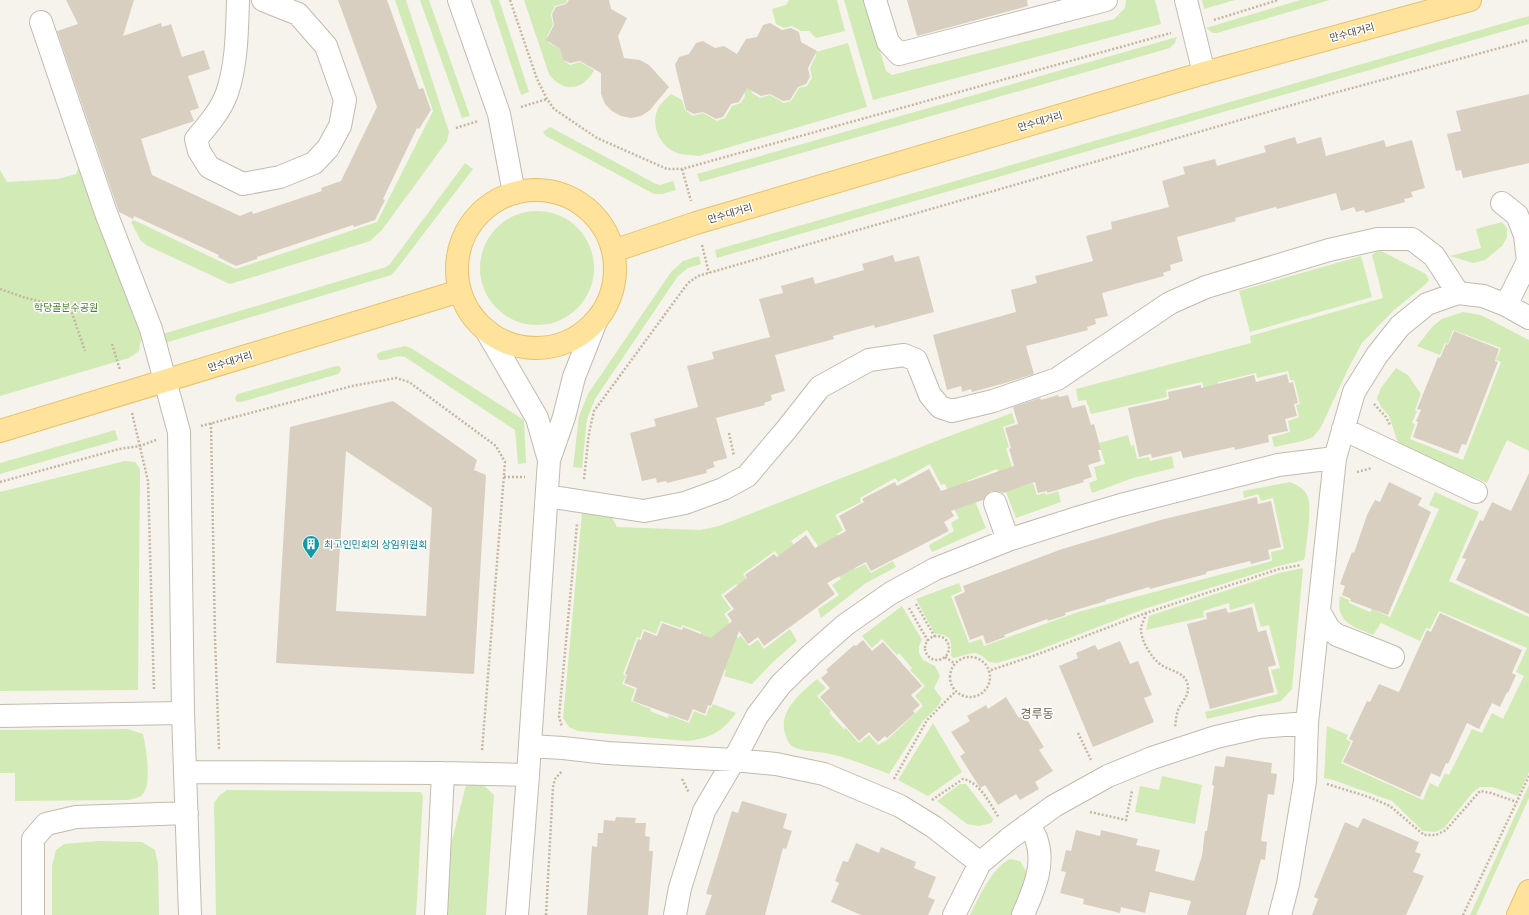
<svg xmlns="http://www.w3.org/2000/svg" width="1529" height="915" viewBox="0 0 1529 915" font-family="Signika,'Noto Sans KR',sans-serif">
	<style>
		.green { fill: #d2eab5 }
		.building { fill: #d8cfc1; fill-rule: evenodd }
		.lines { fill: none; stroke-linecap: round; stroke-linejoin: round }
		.minor-casing { stroke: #c2bbae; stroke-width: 24 }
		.major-casing { stroke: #e6c16a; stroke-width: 24 }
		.path { stroke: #c4b79f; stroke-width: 2.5; stroke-dasharray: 2 2; stroke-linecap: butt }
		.minor { stroke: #fff; stroke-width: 22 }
		.major { stroke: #ffe39c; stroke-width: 22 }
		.labels { text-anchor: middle; stroke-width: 3; stroke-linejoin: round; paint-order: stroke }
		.street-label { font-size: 10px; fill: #4b4439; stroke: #fff }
		.park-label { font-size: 10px; fill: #4a7f2a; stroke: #fff }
		.culture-label { font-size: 10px; fill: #0d838f; stroke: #fff; text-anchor: start }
		.quarter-label { font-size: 12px; fill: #6e6250; stroke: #fff }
	</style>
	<rect width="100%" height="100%" fill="#f6f3ec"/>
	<path class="green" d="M395 0H406L449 132 447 141 382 230 370 241 230 284 146 245 141 241 131 222 134 220 236 269 377 222 433 111Z
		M420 0H429L470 116 462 118Z
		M490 0H499L529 92 521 95Z
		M524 0H567L566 3 555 6 551 14 553 25 547 36 549 43 560 49 563 60 570 65 580 62 594 70C584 91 562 93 549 74Z
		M789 0H837L845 31 816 38 809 31H801L792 26 784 28 776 24 772 9 786 5Z
		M844 0H865L886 71 892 75 1114 19 1125 8 1126 0H1155L1161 24 873 100Z
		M1202 0H1235L1204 9Z
		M1300 0H1330L1217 33H1213L1206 28Z
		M1529 16V24L717 258 715 250Z
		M1177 37 1175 43 1170 48 700 182 697 174Z
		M848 43 867 107 699 156C693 155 686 155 680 154 660 149 648 123 660 105 663 101 667 98 671 94L682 100 685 110 693 116 703 113 717 121 725 118 732 106 741 103 745 96 743 86 749 82 752 93 760 98 770 95 784 103 791 101 799 88 807 86 812 78 810 68 816 56V52Z
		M550 127 656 184 660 185 673 181 676 190 662 194H654L546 136 543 132Z
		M82 157 138 315 141 339 139 351 129 358 0 396V170L7 182 58 179 76 174Z
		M465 163 473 169 396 270 391 275 165 343 163 334 386 267 390 264Z
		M480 268a57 57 0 1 1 114 0a57 57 0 1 1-114 0Z
		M1502 222 1507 228V237L1502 246 1485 260 1473 263 1450 256 1481 248 1476 229Z
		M1381 251 1426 274 1429 280 1426 284 1394 310 1362 343 1349 367 1321 427 1313 437 1303 441 1274 447 1272 437 1290 432 1288 421 1299 417 1296 405 1300 404 1294 380H1290L1288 371 1257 378 1256 373 1218 382V385L1204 389 1202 382 1166 390 1167 397 1091 414 1086 400 1078 401 1076 389 1251 343 1250 336 1383 298 1372 255 1376 252Z
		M699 256 701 264 688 268 678 276 595 399 587 419 582 468 573 467 579 416 588 394 671 272 683 261Z
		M1361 256 1372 297 1250 332 1239 291Z
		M1463 312 1481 315 1529 340V451L1507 440 1487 483 1402 446 1397 440 1389 416 1381 407 1377 398 1381 388 1396 368 1408 375 1421 394 1415 410 1417 411 1412 423 1415 424 1410 439 1463 460 1501 362 1496 360 1501 348 1453 330 1448 344 1445 343 1440 355 1417 346 1433 326 1442 319Z
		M405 346 411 348 524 420 526 463 518 464 515 430 405 357C396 354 388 361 379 360L377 357V354L380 352Z
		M336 366H339L341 369 340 372 338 374 241 402H237L235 399 236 396 238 394Z
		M1012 413 1015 423 1003 427 1009 447 1006 448 1012 467 1015 466 1021 487 1033 483 1037 495 1045 493 1046 495 1058 491 1061 502 1016 518 997 469 967 481 986 528 932 552 929 545 954 531 951 523 959 518 953 507 956 506 945 484 941 485 930 464 898 482 895 478 860 498 861 502 835 515 843 530 837 534 855 569 865 564 871 573 893 561 896 567 866 583 821 618 818 609 839 595 832 585 841 579 807 530 791 541 796 547 780 559 775 551 743 574 749 583 740 590 736 584 721 595 731 609 724 614 729 621 728 623 738 638 741 636 749 646 758 640 764 649 790 629 797 641 774 661 752 684 724 676 726 670 723 669 701 635V632L682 625 681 628 661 621 656 634 643 629 640 638 637 637 623 674 626 676 622 684 635 689 631 701 651 709 650 711 668 718 669 715 689 723 694 711 706 716 709 707 711 708 713 704 736 713C722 732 711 738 687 741L578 731 569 727 563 718 582 513 612 518 617 527 700 530 719 526 944 438Z
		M115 430 118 440 0 474V463Z
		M1128 435 1131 446 1134 445 1137 459 1149 457 1150 461 1172 456 1174 468 1133 478 1092 493 1089 483 1097 480 1094 467 1105 464 1099 443Z
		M125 461 135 462 140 469 138 690 0 691V492Z
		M1290 482C1296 485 1304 488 1307 495 1313 506 1306 543 1305 556L1304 560 1279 566 1144 609 1031 653 997 663 989 662 982 656 976 653 968 654 954 658 951 656C952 642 952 634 935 634L916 599 959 583 962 591 951 596 969 643 981 639 984 646 1078 612 1272 561 1271 552 1284 549 1273 498 1261 501 1258 494 1244 498 1243 491Z
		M1435 492 1479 512 1449 581 1529 617V772L1518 796 1492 787H1480L1473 792 1444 828 1435 832 1423 831 1392 801 1333 780 1324 778 1327 726 1348 735 1346 739 1351 742 1341 763 1423 800 1430 783 1438 787 1445 773 1449 775 1472 729 1482 733 1492 713 1503 719 1524 676 1516 672 1527 648 1439 611 1430 629 1426 628 1420 641 1381 623 1373 635C1353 626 1335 623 1340 596L1349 600V603L1370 612 1372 609 1390 617 1439 509 1429 505Z
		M1303 568 1292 689 1281 701 1207 719 1205 712 1278 694 1271 670 1280 668 1269 625 1261 627 1254 603 1230 610 1229 603 1203 611 1204 617 1146 630 1149 616 1279 573Z
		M902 606 922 640 919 646V653L923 660 935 666 940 676 934 688 942 699 938 706 923 721 889 774C868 766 847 757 825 753 814 751 802 752 792 746 789 744 787 740 786 736 776 712 801 693 817 679L826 688 817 696 831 711 829 713 844 729 846 728 859 743 869 735 878 745 887 740 923 706 915 696 925 686 910 670 912 668 899 653 897 655 882 639 872 648 862 636Z
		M933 723 962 772 928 796 898 780Z
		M128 729 143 734C146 747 153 788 141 796 138 798 132 799 128 800L15 801V773H0V730Z
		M1162 776 1202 785 1195 824 1135 812 1140 786 1159 790Z
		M482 784 494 795 486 915H444L446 864 466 785Z
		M960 784H966L993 819 992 823 979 826 967 824 937 801Z
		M1529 785V798L1476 915H1470Z
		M227 790 421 792 423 796 416 915H216L214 803 219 796Z
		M99 841 142 842 155 850 158 864 159 915H52V866L56 850 64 844Z
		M1010 859 1020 861 1027 873 1013 915H970C979 897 992 868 1010 859Z"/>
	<path class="building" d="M66 0H134L123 36 161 23 162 27 171 24 182 57 204 50 210 69 188 76 199 108 190 111 194 121 141 139 152 175 240 216 252 211 253 214 322 191 321 188 341 181 377 107 338 0H387L419 89 423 88 431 110 419 129 417 128 383 199 385 200 375 220 354 227 353 225 257 257V259L236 266 218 257 219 255 134 216 133 219 119 212 57 31 78 24Z
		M569 0H609L611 9 627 18 618 36 624 58 640 60 649 65 669 87 650 110 641 116 631 118 621 116 612 111 605 104 601 94V73L580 61 570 63 563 60 560 49 546 40 554 25 552 14 556 7 566 4Z
		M907 0H1027L1028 6 917 36Z
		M770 23 782 30 791 28 799 32 801 42 817 51 808 68 810 77 806 84 798 87 790 100 783 101 770 94 761 96 747 88 739 102 731 104 723 117 716 119 703 112 694 114 686 110 675 65 679 57 689 54 696 43 703 41 715 48 724 46 737 54 746 39 757 37 763 25Z
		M1529 94V163L1463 178 1461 170 1456 171 1447 134 1461 131 1456 111Z
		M1295 137 1297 144 1321 137 1326 156 1384 140 1386 147 1412 140 1425 188 1411 192 1413 197 1404 199 1405 202 1365 213 1364 210 1356 212 1354 207 1341 211 1336 193 1277 209 1276 207 1235 218 1236 221 1177 237 1183 261 1170 265 1171 270 1163 273 1164 276 1102 293 1108 316 1095 319 1096 324 1087 327 1088 330 1026 346 1034 374 1005 383 972 392 971 389 962 392 961 386 947 390 933 335 1016 312 1011 290 1037 283 1035 276 1093 261 1086 236 1112 229 1111 222 1169 207 1162 181 1185 174 1183 167 1215 159 1217 166 1266 152 1264 146Z
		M893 255 895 262 919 256 934 312 875 328 874 325 833 336 834 339 775 355 785 391 771 395 772 400 764 403 765 405 716 418 727 458 713 462 715 467 706 470 707 473 667 483 666 481 657 483 656 478 642 481 630 433 656 426 654 419 698 407 687 366 714 359 712 352 770 337 759 299 783 293 781 286 813 277 815 284 864 270 862 264Z
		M1454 331 1499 349 1495 361 1498 362 1466 445 1462 444 1458 454 1413 437 1418 422 1416 421 1421 410 1417 409 1438 357 1440 358 1446 344 1448 345Z
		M1287 374 1289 383 1293 382 1298 403 1294 404 1297 416 1285 419 1288 431 1268 435 1269 442 1235 450 1234 447 1183 458 1181 451 1152 458 1151 454 1139 457 1128 408 1169 399 1168 392 1201 385V388L1254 375 1256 382Z
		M1058 395 1059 397 1068 395 1072 408 1085 405 1091 425 1094 424 1101 450H1098L1101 461 1088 465 1092 477 1083 480 1084 482 1047 493V491L1038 493 1035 482 1003 493 997 491H991L986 495 983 500 951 511 954 516 944 522 949 531 871 571 866 562 827 583 835 594 764 646 758 637 748 644 739 631 711 706 708 705 705 714 693 709 688 721 633 701 637 688 624 683 627 675 625 674 638 639 641 640 644 631 657 636 662 623 682 630 683 627 711 638 732 621 727 614 734 609 724 596 747 578 745 575 774 554 777 557 806 535 815 548 846 531 839 516 864 502 862 499 895 482 897 486 929 469 941 491 1014 466 1009 449 1011 448 1005 428 1018 424 1013 407 1040 398 1041 400Z
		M393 401 477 460 474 470 486 475 474 674 276 663 290 427ZM346 451 432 508 426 616 336 611Z
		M1529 473V614L1456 580 1466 559 1462 558 1480 520 1483 521 1492 502 1511 511Z
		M1389 482 1422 498 1418 505 1431 512 1388 615 1350 601 1351 599 1342 595 1345 586 1340 584 1352 552 1354 553 1367 515 1375 500 1380 502Z
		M1257 497 1258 504 1271 501 1281 547 1268 550 1270 559 1251 564 1250 561 1206 572V574L1150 589 1149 587 1105 600 1106 601 1065 613 1066 615 1048 621 1047 619 1004 635 1005 637 986 644 983 635 970 640 954 597 965 592 963 586 1062 549 1164 519Z
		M1252 607 1258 632 1266 630 1276 665 1268 667 1274 692 1210 709 1187 624 1207 619 1206 613 1226 608 1228 613Z
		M1440 613 1522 650 1512 673 1516 675 1508 693 1507 692 1500 707 1492 703 1479 729 1467 723 1448 764 1446 763 1440 777 1431 773 1420 797 1343 762 1353 741 1349 739 1367 701 1370 702 1379 684 1399 692 1427 630 1431 632Z
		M863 640 872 651 883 642 922 686 911 695 920 705 913 711 915 713 887 738 885 736 878 742 869 732 859 741 820 697 830 688 821 678 828 672 826 670 854 645 856 646Z
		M1120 641 1130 664 1138 661 1152 695 1144 698 1154 722 1093 747 1059 666 1078 658 1076 653 1095 645 1098 650Z
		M1006 697 1019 718 1024 715 1044 747 1039 750 1053 771 1035 782 1039 789 1020 800 1016 794 998 805 985 785 980 788 960 756 965 753 951 732 970 721 967 716 986 705 988 709Z
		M1226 756 1272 763 1271 773 1277 774 1274 795 1268 794 1261 841 1267 842 1265 860 1261 859 1246 915H1187L1191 901 1150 892 1145 913 1121 907 1120 913 1083 904 1084 899 1060 893 1066 872 1061 871 1066 850 1071 851 1076 830 1100 836 1101 830 1138 839 1136 845 1160 850 1155 871 1194 881 1202 856 1205 831H1207L1214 786 1212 785 1215 766 1224 767Z
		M742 801 787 814 783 828 792 831 786 849 783 848 765 915H705L712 895 706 894 732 811 738 813Z
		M616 817 636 818 635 823H646L645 836 650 837 649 851H653L648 915H587L592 846 597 847 598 833H603L604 820 615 821Z
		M1363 818 1419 842 1415 852 1421 854 1413 872 1424 876 1406 915H1312L1318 899 1314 897 1345 822 1358 828Z
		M856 843 879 853 881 847 916 862 914 868 936 877 928 897 935 900 928 915H861L831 902 839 883 835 881 843 861 848 862Z"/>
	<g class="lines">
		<defs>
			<path id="minor" d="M238 0C237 30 237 64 227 93 221 110 208 125 196 139L199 151 209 167 243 184 280 177 314 163 328 148 340 126 345 100 326 46 298 14 263 0
				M459 0 499 114 514 193
				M875 0 888 42 899 54 1106 0
				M1186 0 1204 73
				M41 22 106 213 151 329 179 432 183 713 190 915
				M1502 203 1517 215 1525 235 1528 261 1506 305
				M486 330 537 418 549 460
				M1343 429 1476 492
				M547 496 644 511 685 503 723 489 747 476 786 430 820 387 869 360 904 355 916 360 930 395 940 407 952 411 993 401 1057 379 1170 303 1206 287 1329 250 1378 239H1412L1434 256 1458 293
				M995 503 1008 540
				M1320 613 1329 629 1337 635 1393 657
				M0 716 183 713
				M530 746 563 748 607 753 734 760 776 764 824 774 900 806 934 827 980 863
				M186 772 443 773 528 775
				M33 915V839L46 824 76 817 187 813
				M436 915 443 773
				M517 915 528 775 549 460 564 417 574 377 596 321
				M675 915 680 888 704 811 734 760 757 716 781 684 811 655 845 625 891 593 935 569 1008 540 1077 518 1121 505 1278 465 1335 458
				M954 915 980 863 1010 838 1054 806 1108 776 1152 758 1216 737 1260 727 1307 723
				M1023 915C1033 891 1046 865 1036 838 1034 833 1030 829 1027 825
				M1280 915 1288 884 1305 781 1307 723 1335 458 1354 392 1377 355 1400 326 1427 304 1458 293 1483 296 1506 305 1529 318"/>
			<path id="major" d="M457 269a79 79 0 1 1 158 0a79 79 0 1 1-158 0Z
				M613 251 696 223 1204 73 1470 0
				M0 431 460 291
				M1518 915 1529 891"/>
		</defs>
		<use href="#minor" class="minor-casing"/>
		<use href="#major" class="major-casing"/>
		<path class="path" d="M510 0 537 79 547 99 554 109 597 138 667 169H682L1171 33
			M1214 20 1278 0
			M521 107 547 99
			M456 128 478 121
			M682 169 691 201
			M702 245 709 273
			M0 289 23 297 69 309 72 313 85 351
			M112 344 120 370
			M1374 404 1386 417 1390 425
			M132 413 148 481 154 690
			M211 423 215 638 219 749
			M201 426 352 386 396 378 409 382 496 446 505 462 482 751
			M729 433 734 456
			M1357 472 1372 468
			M504 477H525
			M584 479 589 433 594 411 688 283 698 276 1334 93 1529 40
			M0 482 119 449 140 446 156 440
			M916 604 935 637
			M909 608 928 641
			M1146 613C1145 618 1142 623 1141 628 1140 640 1153 661 1163 666 1174 672 1186 673 1188 686 1189 696 1183 700 1179 708 1176 714 1176 721 1175 727
			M925 648a12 12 0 1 1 24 0a12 12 0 1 1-24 0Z
			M950 677a20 20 0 1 1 40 0a20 20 0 1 1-40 0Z
			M945 657 954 663
			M991 670 1033 656 1146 613 1279 569 1301 565
			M562 725 561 724 559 716 577 524
			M1078 733 1091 760
			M682 779 689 793
			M894 779 927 720 955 692
			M1327 784 1369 797 1390 806 1424 835H1436L1446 830 1480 791 1491 793 1517 802
			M932 800 963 779C981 783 990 804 999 818
			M1090 812 1126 820 1132 791
			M546 915 553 787 555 779 562 771
			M1463 915 1529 776"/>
		<use href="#minor" class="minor"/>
		<use href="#major" class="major"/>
	</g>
	<defs>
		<symbol id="building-pin" viewBox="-11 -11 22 30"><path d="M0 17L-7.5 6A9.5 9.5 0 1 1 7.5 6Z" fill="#0f9aa8" stroke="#fff"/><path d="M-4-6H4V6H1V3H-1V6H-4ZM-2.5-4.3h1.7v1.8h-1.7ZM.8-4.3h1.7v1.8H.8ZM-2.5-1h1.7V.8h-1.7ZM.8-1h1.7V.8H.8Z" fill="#fff"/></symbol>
	</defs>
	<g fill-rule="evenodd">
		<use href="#building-pin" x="301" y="534" width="20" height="27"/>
	</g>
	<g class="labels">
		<g class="street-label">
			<text transform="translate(1352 32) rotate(-15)" y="4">만수대거리</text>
			<text transform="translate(1040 121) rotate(-16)" y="4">만수대거리</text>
			<text transform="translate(730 213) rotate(-16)" y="4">만수대거리</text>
			<text transform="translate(230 361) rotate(-17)" y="4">만수대거리</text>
		</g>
		<g class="park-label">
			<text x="66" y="311">학당골분수공원</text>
		</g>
		<g class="culture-label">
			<text x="324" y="548">최고인민회의 상임위원회</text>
		</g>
		<g class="quarter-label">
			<text x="1037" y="718">경루동</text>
		</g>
	</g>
</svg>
